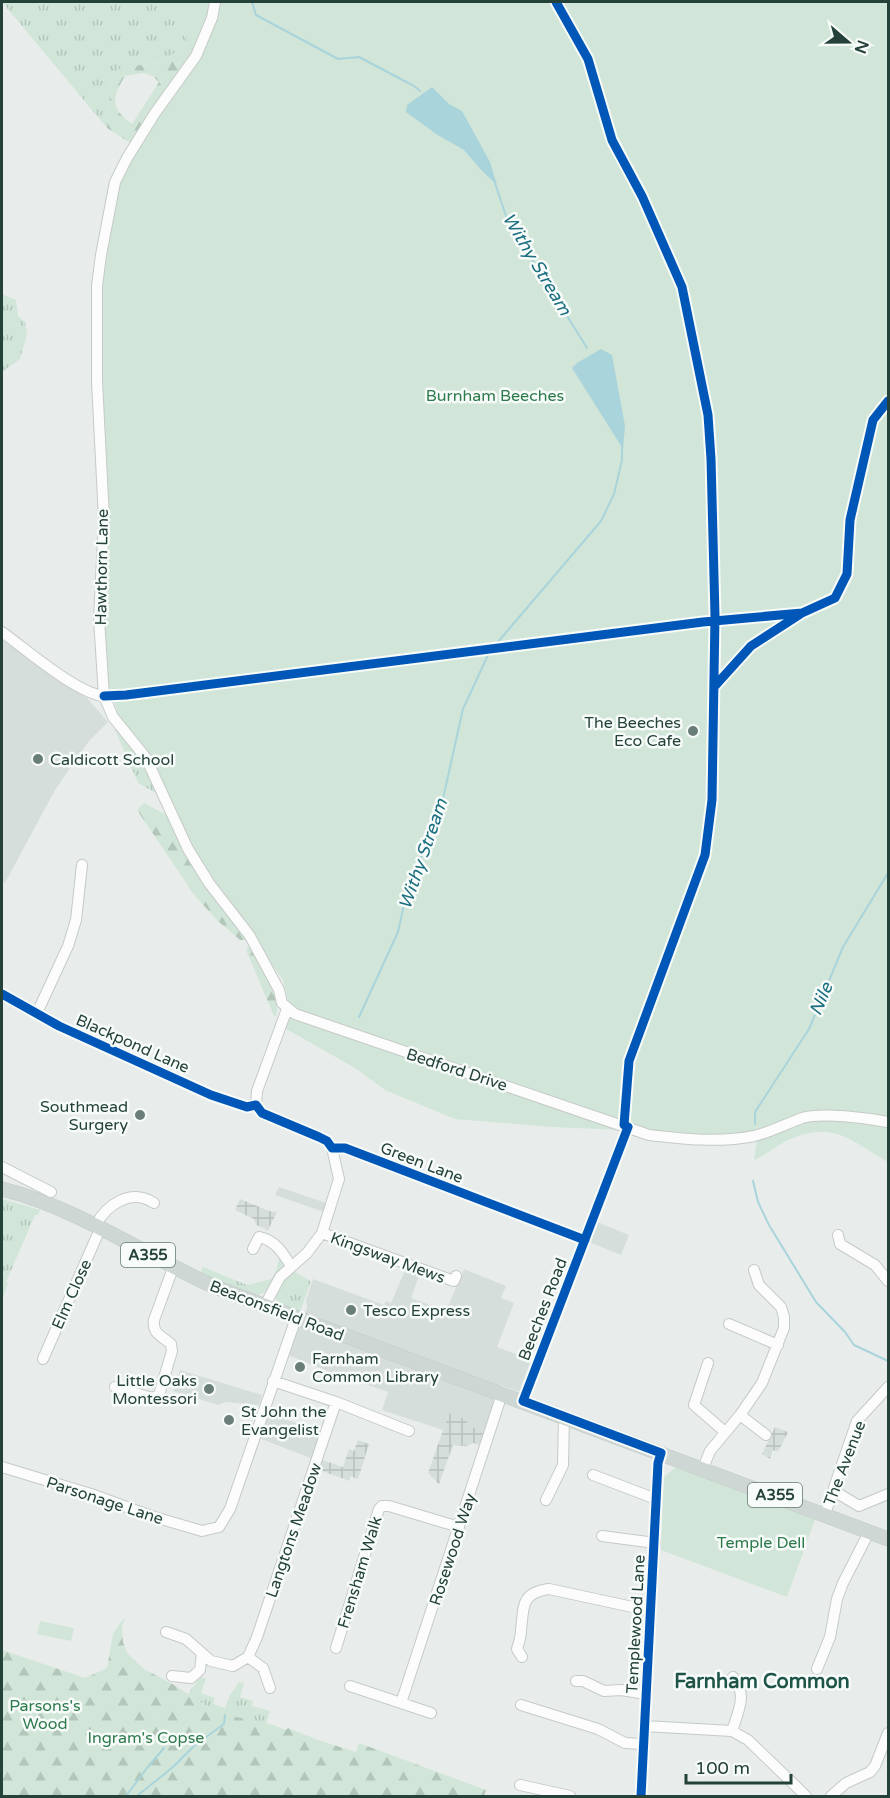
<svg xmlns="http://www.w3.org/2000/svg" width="890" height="1798" viewBox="0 0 890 1798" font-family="'Varela Round',sans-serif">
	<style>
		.built { fill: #d6dedb }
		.industrial { fill: url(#industrial-grid) }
		.grass { fill: url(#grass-tufts) }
		.forest { fill: url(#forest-firs); fill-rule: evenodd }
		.green { fill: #d1e6d8 }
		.water { fill: #a9d4db }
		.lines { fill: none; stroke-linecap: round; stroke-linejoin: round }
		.stream { stroke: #a9d4db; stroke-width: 2 }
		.minor-casing { stroke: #c5cac8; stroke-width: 12 }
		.major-casing { stroke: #c3ccc9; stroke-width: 15 }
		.minor { stroke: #fcfcfc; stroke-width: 10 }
		.major { stroke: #cfd7d5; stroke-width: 14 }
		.cycleway-casing { stroke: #f7fbf9; stroke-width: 13 }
		.cycleway { stroke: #0057b8; stroke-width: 9 }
		.poi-dot { fill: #697e78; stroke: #f7fbf9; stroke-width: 2 }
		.labels { text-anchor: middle; stroke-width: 5; stroke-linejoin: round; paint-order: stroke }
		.shield { fill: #f7fbf9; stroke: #637a73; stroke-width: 1.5 }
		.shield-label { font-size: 15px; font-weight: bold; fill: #24423a }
		.park-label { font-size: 16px; fill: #2d7a4b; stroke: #f7fbf9 }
		.street-label { font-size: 16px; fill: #24423a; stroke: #f7fbf9 }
		.poi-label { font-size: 16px; fill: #24423a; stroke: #f7fbf9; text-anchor: start }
		.water-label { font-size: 18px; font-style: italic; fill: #1c6f80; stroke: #f7fbf9 }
		.quarter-label { font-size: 20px; font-weight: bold; fill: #1f5548; stroke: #f7fbf9 }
	</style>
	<defs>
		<pattern id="industrial-grid" width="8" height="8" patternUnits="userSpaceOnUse" patternTransform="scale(1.5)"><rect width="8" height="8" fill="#d6dedb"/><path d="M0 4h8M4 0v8" fill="none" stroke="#b8c0bd"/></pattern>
		<pattern id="grass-tufts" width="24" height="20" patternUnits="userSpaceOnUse" patternTransform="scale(1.5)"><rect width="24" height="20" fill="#d1e6d8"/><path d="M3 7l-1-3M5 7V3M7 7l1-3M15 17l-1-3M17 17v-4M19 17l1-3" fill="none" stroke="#b3c6ba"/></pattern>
		<pattern id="forest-firs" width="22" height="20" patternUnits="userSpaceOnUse" patternTransform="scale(1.5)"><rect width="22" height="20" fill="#d1e6d8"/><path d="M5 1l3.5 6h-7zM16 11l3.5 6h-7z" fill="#b3c6ba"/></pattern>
	</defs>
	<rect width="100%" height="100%" fill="#e8edeb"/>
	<path class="built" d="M2 640 87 698 108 722 89 741 55 790 5 883 2 881Z
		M279 1187 326 1203 324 1212 275 1195Z
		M597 1222 629 1235 621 1255 589 1242Z
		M406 1268 420 1273 411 1298 446 1311 464 1269 506 1286 501 1298 514 1303 497 1347 531 1360 519 1392 500 1385 484 1431 471 1427 449 1413 443 1430 382 1410 388 1392 330 1372 288 1355 307 1308 306 1300 313 1279 384 1305 386 1301 391 1303Z
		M180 1370 262 1395 259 1405 226 1402 218 1405 173 1391Z
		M270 1409 287 1415 285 1419 321 1431 313 1459 259 1438Z"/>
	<path class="industrial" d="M240 1199 269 1211 277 1212 268 1230 256 1225 254 1219 235 1210Z
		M449 1413 467 1420V1424L472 1427 484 1431 479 1445 473 1443 466 1446 453 1445 439 1484 428 1473Z
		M775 1427 788 1432 778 1452 773 1450 770 1459 762 1454Z
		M358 1440 369 1444 358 1479 350 1476V1481L319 1470 322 1460 343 1467 349 1449 354 1451Z"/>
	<path class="grass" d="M2 2H180L184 14 188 42 163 62 120 68 111 79 107 128Z
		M2 294 16 300 18 316 25 322 27 334 20 359 2 372Z
		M115 730 120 731 141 757 158 794 138 783Z
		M2 1199 40 1210 38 1215H35L6 1282 8 1284 2 1299Z
		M279 1258 284 1264C280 1273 271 1291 260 1294 249 1298 212 1279 200 1274L203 1267 247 1285 271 1279 276 1271Z
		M295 1272 311 1281 300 1312C294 1310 284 1309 280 1305 268 1295 285 1275 295 1272Z
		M200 1677 206 1679 201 1693 215 1698 213 1704 225 1708 230 1695 239 1682 244 1683 240 1697 253 1701 252 1706 270 1711 266 1724H259L217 1713 188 1694Z"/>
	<path class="forest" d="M180 2 201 41 132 144 107 128 111 79 120 68 163 62 188 42 184 14ZM143 73 153 76 159 82 132 124C110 109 112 97 125 76Z
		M144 803 168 816 247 940H240L218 921 195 896 137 810Z
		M251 944 276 992 278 1004 276 1016H274L246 950Z
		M123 1619H125L122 1625 123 1642 127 1653 144 1669 174 1685 217 1713 241 1718 259 1724H270L286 1730 288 1728 318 1740 356 1752 359 1743 486 1790 484 1796H2V1650L85 1678 107 1668 113 1634Z"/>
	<path class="green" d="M180 2H214L193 57 177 64 183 48 188 42 184 14Z
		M219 2H888V1119L846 1114 718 1138 648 1130 294 1011 289 1004 283 980 204 870 120 719 107 680 101 619 100 272 122 173 173 91Z
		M291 1017 621 1130 552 1127 455 1119 385 1090 355 1068 283 1027 286 1019Z
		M817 1118 888 1124V1162C849 1140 834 1119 786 1141 775 1147 766 1155 754 1160L757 1140Z
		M676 1467 816 1517 787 1597 661 1550 664 1477Z
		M40 1621 74 1628 71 1641 37 1634Z"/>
	<path class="water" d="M432 87 449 104 462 111 490 162 497 185 482 171 464 150 436 134 406 112 407 105Z
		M601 349 612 355 625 426 623 449 572 368 577 363Z"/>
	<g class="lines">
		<path class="stream" d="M252 2 256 15 338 59 359 57 414 86 420 91
			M495 183 507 219 587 348
			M497 643 601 521 614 494 622 460V445
			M359 1017 398 932 409 882 438 821 463 709 488 655
			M755 1124V1112L809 1029 843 947 888 873
			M753 1181 758 1202 769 1225 816 1302 845 1332 854 1345 888 1361
			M126 1796 147 1768 164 1748
			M137 1796 173 1767 194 1746 224 1724 225 1715"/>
		<defs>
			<path id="minor" d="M215 2 212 18 196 56 155 113 127 158 115 182 101 255 97 286V381L104 519 99 619 104 696 113 717 146 758 188 849 209 883 250 936 279 990 282 1003 295 1014 649 1135C684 1139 719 1143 754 1136 771 1132 786 1124 802 1118 822 1112 867 1118 888 1122
				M2 632C26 649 76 693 104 696
				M2 994 59 1026 211 1095 247 1107 256 1105
				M37 1013 68 946 76 920 82 865
				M256 1105 262 1113 319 1137 327 1141 332 1148H345L585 1240
				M256 1105 257 1091 287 1009
				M2 1167 51 1192
				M95 1226C107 1204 131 1188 154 1203
				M322 1233 454 1281 456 1276
				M838 1235 840 1244 875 1265 888 1281
				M253 1249 259 1237C275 1240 283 1253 291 1266
				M265 1305 280 1277 307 1253 322 1233 339 1179 332 1148
				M729 1324 778 1345
				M43 1359 100 1229
				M708 1363 694 1405 725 1432
				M273 1381 336 1402 409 1431
				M115 1387 152 1398 159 1395 172 1351 171 1344C162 1336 152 1334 154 1320L173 1268
				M523 1401 628 1127
				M740 1415 766 1435
				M2 1467 91 1494 151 1516 202 1531 219 1527 230 1509 296 1318
				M703 1468 710 1451 740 1415 762 1383 784 1328V1317L781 1307 759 1285 754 1270
				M593 1475 656 1499
				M834 1491 859 1506 888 1494
				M546 1500 563 1465 564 1417
				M825 1514 857 1421 888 1387
				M602 1536 655 1543
				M166 1632 186 1639 211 1661 233 1666 248 1657 257 1637 336 1402
				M336 1648 379 1509 382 1506H389L459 1527
				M248 1657 263 1668 270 1688
				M522 1657 517 1649C519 1643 521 1637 521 1630 524 1607 520 1593 549 1589L651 1611
				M817 1669 830 1637 837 1599 843 1583 869 1532
				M172 1676 191 1678 200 1670 202 1653
				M576 1681H583L604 1691 621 1690 646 1694
				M350 1686 431 1713
				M401 1703 502 1394
				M521 1705 598 1729 625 1743 643 1744
				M644 1726 732 1731 748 1740 806 1796
				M732 1731C738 1712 748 1694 733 1677
				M520 1785 570 1796
				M641 1796 658 1463 661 1453
				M831 1796 846 1783 870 1772 875 1766 888 1733"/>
			<path id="major" d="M2 1189C78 1208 144 1255 215 1287L888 1539"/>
		</defs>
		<use href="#minor" class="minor-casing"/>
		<use href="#major" class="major-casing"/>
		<use href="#minor" class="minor"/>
		<use href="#major" class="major"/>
		<defs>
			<path id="cycleway" d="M556 2 588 59 612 140 642 196 682 287 708 415 711 459 715 616 712 800 705 855 629 1061 624 1125 628 1127 523 1401 661 1453 658 1463 641 1796
				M714 687 751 646 802 613 835 598 847 574 850 520 873 420 888 401
				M104 696 126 695 703 622 802 613
				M2 994 59 1026 211 1095 247 1107 256 1105 262 1113 319 1137 327 1141 332 1148H345L585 1240"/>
		</defs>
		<use href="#cycleway" class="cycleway-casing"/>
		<use href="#cycleway" class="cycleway"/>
	</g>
	<g class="poi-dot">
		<circle cx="693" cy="731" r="6"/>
		<circle cx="38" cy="759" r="6"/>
		<circle cx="140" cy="1115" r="6"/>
		<circle cx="351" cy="1310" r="6"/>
		<circle cx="300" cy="1367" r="6"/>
		<circle cx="209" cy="1389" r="6"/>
		<circle cx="229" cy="1420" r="6"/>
	</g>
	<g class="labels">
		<g class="shield">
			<rect x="121" y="1243" width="54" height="24" rx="4.5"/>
			<rect x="748" y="1483" width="54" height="24" rx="4.5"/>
		</g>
		<g class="shield-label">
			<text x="148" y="1260">A355</text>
			<text x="775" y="1500">A355</text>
		</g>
		<g class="park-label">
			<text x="495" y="401">Burnham Beeches</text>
			<text x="761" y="1548">Temple Dell</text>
			<text x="45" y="1711">Parsons's<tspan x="45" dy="18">Wood</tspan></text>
			<text x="146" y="1743">Ingram's Copse</text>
		</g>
		<g class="street-label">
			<text transform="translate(101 567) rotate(-89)" y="6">Hawthorn Lane</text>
			<text transform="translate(133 1043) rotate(24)" y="6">Blackpond Lane</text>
			<text transform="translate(457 1069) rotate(18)" y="6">Bedford Drive</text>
			<text transform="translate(422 1162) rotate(21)" y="6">Green Lane</text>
			<text transform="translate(388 1257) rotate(20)" y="6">Kingsway Mews</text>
			<text transform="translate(71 1294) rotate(-66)" y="6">Elm Close</text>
			<text transform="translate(542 1309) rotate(-69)" y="6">Beeches Road</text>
			<text transform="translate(277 1310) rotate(21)" y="6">Beaconsfield Road</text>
			<text transform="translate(844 1463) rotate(-69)" y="6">The Avenue</text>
			<text transform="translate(105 1500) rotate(18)" y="6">Parsonage Lane</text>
			<text transform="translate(293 1530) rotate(-71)" y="6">Langtons Meadow</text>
			<text transform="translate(452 1549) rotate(-72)" y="6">Rosewood Way</text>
			<text transform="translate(359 1572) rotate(-73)" y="6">Frensham Walk</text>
			<text transform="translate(635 1624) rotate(-87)" y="6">Templewood Lane</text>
		</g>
		<g class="poi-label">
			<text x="681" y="728" text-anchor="end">The Beeches<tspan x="681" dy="18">Eco Cafe</tspan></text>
			<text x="50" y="765">Caldicott School</text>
			<text x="128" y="1112" text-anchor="end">Southmead<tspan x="128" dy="18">Surgery</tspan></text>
			<text x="363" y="1316">Tesco Express</text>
			<text x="312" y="1364">Farnham<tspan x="312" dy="18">Common Library</tspan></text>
			<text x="197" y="1386" text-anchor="end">Little Oaks<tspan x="197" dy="18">Montessori</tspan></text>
			<text x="241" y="1417">St John the<tspan x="241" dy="18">Evangelist</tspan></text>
		</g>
		<g class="water-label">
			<text transform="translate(537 264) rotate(59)" y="6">Withy Stream</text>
			<text transform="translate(423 854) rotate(-71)" y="6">Withy Stream</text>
			<text transform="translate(821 999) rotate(-67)" y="6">Nile</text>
		</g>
		<g class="quarter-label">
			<text x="762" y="1688">Farnham Common</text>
		</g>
	</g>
	<rect width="890" height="1798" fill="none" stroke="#24423a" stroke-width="6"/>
	<g transform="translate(848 42) rotate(110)" stroke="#f7fbf9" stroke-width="4.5" paint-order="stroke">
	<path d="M0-4.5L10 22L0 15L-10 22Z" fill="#24423a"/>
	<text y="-9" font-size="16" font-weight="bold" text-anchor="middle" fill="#24423a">N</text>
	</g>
	<path d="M686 1774v9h105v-9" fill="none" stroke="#24423a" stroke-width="3"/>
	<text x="695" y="1774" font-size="18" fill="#24423a" stroke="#f7fbf9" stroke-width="4.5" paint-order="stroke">100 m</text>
</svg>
